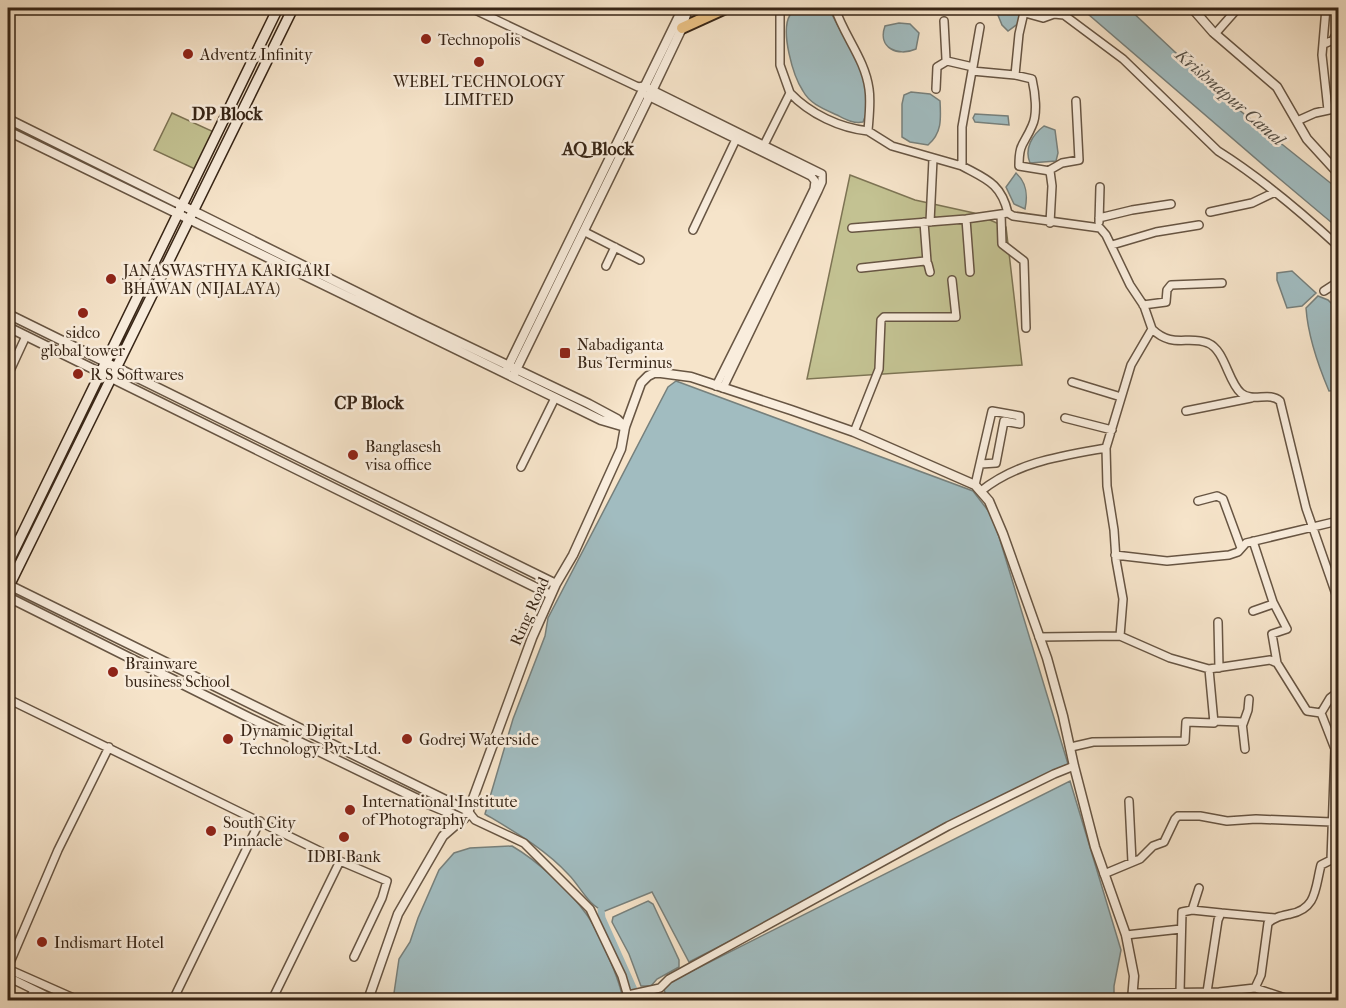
<svg xmlns="http://www.w3.org/2000/svg" width="1346" height="1008" viewBox="0 0 1346 1008" font-family="'IM FELL French Canon',serif">
	<style>
		.green { fill: #c3c292; stroke: #7d7454; stroke-width: 1.5 }
		.water { fill: #a1bcc0; stroke: #77807c; stroke-width: 1.5 }
		.lines { fill: none; stroke-linecap: round; stroke-linejoin: round }
		.canal { stroke: #a1bcc0; stroke-width: 7 }
		.minor-casing { stroke: #675543; stroke-width: 10 }
		.tertiary-casing { stroke: #675543; stroke-width: 11 }
		.secondary-casing { stroke: #372516; stroke-width: 12 }
		.primary-casing { stroke: #372516; stroke-width: 14 }
		.minor { stroke: #f9eddd; stroke-width: 7 }
		.tertiary { stroke: #f9eddd; stroke-width: 8 }
		.secondary { stroke: #f9eddd; stroke-width: 9 }
		.primary { stroke: #ebc285; stroke-width: 10 }
		.poi-dot { fill: #8f2418; stroke: #f9eddd; stroke-width: 2 }
		.labels { text-anchor: middle; stroke-width: 5; stroke-linejoin: round; paint-order: stroke }
		.poi-label { font-size: 16px; fill: #372516; stroke: #f9eddd; text-anchor: start }
		.street-label { font-size: 16px; fill: #372516; stroke: #f9eddd }
		.water-label { font-size: 18px; font-style: italic; fill: #575249; stroke: #f9eddd }
		.neighbourhood-label { font-size: 18px; font-weight: bold; fill: #372516; stroke: #f9eddd }
	</style>
	<rect width="100%" height="100%" fill="#f6e4ca"/>
	<filter id="stains"><feTurbulence type="fractalNoise" baseFrequency=".00333" numOctaves="4"/><feColorMatrix values="0 0 0 0 .2 0 0 0 0 .09 0 0 0 0 .02 0 0 0 .5 -.17"/></filter>
	<radialGradient id="worn" r=".72"><stop offset=".6" stop-color="#630" stop-opacity="0"/><stop offset="1" stop-color="#630" stop-opacity=".3"/></radialGradient>
	<path class="green" d="M172 113 214 132 195 169 154 150Z
		M850 175 915 200 974 213 1006 227 1022 365 807 379Z"/>
	<path class="water" d="M807 8H827L830 10C844 43 881 83 863 122 853 124 845 119 837 115 824 109 810 104 803 91 793 76 780 31 790 15 794 10 801 9 807 8Z
		M995 8H1019L1022 13 1019 23 1008 31 1002 25Z
		M1081 8H1128L1223 97 1338 189V228L1275 175Z
		M899 23 910 24 919 33 916 49C898 57 877 48 885 26Z
		M911 92 930 94 940 101C941 119 942 133 928 145L910 142 902 137V104L904 95Z
		M975 114 1008 116 1009 125 975 122 973 118Z
		M1044 126 1055 130 1058 153 1056 161 1030 163C1024 149 1032 135 1044 126Z
		M1016 173C1027 183 1028 195 1025 209L1014 204 1006 187Z
		M1292 271 1316 293 1302 306 1287 308 1277 280V273Z
		M1318 296 1328 300 1338 310V390L1329 391C1318 365 1308 337 1306 308Z
		M676 381 973 491 993 517 1068 764C940 827 817 898 689 962L652 892 605 911C589 907 580 886 569 875 545 849 515 832 485 814L513 719 545 636 548 618 668 387Z
		M1070 781 1121 950 1114 986V1000H667L664 989 672 981Z
		M512 846C538 861 569 890 587 915 599 932 620 980 623 1000H393L399 959 410 942 418 918 439 870 454 853 470 848Z
		M648 901 653 904 679 960V967L657 979 651 986H641L629 954 612 922 613 917Z"/>
	<g class="lines">
		<path class="canal" d="M601 910 602 918 635 992 637 1000"/>
		<defs>
			<path id="minor" d="M471 8 638 87 644 86 822 174V182L818 191 723 388
				M780 8V65L790 93
				M835 8C844 36 865 59 869 89 871 102 869 117 868 131L892 146 962 166
				M1326 8 1322 55 1328 110
				M1025 13 1043 18 1054 14 1064 15 1123 59 1218 151C1261 178 1301 212 1338 246
				M944 21 946 59 947 61 973 67 972 71
				M1215 34 1238 8
				M1324 44 1333 40 1338 31
				M973 67 980 27
				M1015 75 1032 79C1035 92 1038 114 1032 126 1024 145 1019 142 1019 166L1050 171 1052 186 1050 223
				M936 89 937 67 947 61
				M646 95 811 176 815 181 814 189 798 222 716 386
				M1297 121 1315 113 1338 108
				M762 149 790 93C810 114 840 128 868 131
				M1048 171 1062 163 1079 160 1076 101
				M1210 212 1252 203 1275 192
				M1001 214 1002 244 1024 261 1026 328
				M1099 218 1132 210 1171 204
				M966 219 970 272
				M924 222 927 262
				M930 222 933 159
				M1099 222 1100 187
				M852 228 966 219 1008 213
				M693 230 738 135
				M585 232 640 260
				M1112 245 1156 232 1199 225
				M606 266 615 247
				M861 268 925 261 928 264 930 272
				M1324 291 1338 282
				M1143 305 1166 302 1167 290 1171 285 1222 283
				M1152 329C1173 349 1187 335 1208 343 1225 350 1228 382 1241 393 1253 403 1269 391 1280 401L1306 508 1338 600
				M8 375 26 336
				M1072 382 1121 397
				M1186 411 1251 398
				M1065 418 1112 430
				M854 432 879 369 881 320 884 317H956L952 280
				M521 467 555 398
				M975 485 992 411 1020 416V424L1004 421 996 463 981 464
				M981 491C1017 462 1061 456 1106 448L1131 365 1152 329 1144 306 1130 285 1106 235 1100 228 1013 216 1008 213C1001 183 986 179 962 166V127L972 71 1015 75 1019 34 1025 8
				M1198 501 1217 496 1223 499 1241 548
				M1253 541 1273 602V604L1253 611
				M1115 555 1167 561 1229 555 1238 552 1246 543 1338 521
				M1273 602 1287 629 1272 634 1277 663
				M1218 622 1219 668
				M1120 636 1170 658 1209 669
				M1039 637 1120 636 1123 599 1116 560 1114 530 1107 486 1106 448
				M8 699 340 861 387 881 382 898 354 957
				M1321 713 1330 698 1338 692
				M1213 721 1242 722 1245 749
				M1243 724 1248 710 1249 699
				M1071 747 1093 742 1185 741 1186 722 1214 723 1209 669 1270 660 1277 663 1307 711 1321 713 1335 749 1331 860 1321 865C1315 888 1317 909 1290 914 1281 916 1275 917 1268 923L1261 975 1255 988 1219 992 1133 993
				M1129 801 1132 862
				M468 811 475 820 524 843 590 909 622 976 629 1000
				M1104 874 1140 859 1153 846 1164 842 1175 819 1178 816H1200L1227 821 1256 819 1332 822
				M1192 910 1221 913
				M1126 935 1181 929
				M8 967 58 850 109 747
				M8 969 78 1000
				M8 977 55 1000
				M1255 988 1291 1000
				M1180 992 1182 912 1192 910 1199 888
				M1207 992 1218 920 1221 913 1275 918
				M628 995 660 988 669 979 948 826 1054 774 1074 766
				M29 1000 34 990
				M173 1000 260 821
				M272 1000 340 861"/>
			<path id="tertiary" d="M1192 8 1213 32 1277 87 1307 139 1338 173
				M8 119 415 321 589 404 617 419 625 427
				M8 131 601 420 625 427
				M8 314 556 584
				M8 327 551 595
				M506 371 678 18 686 11
				M514 374 652 91 682 28 688 8
				M9 585 468 811
				M8 597 250 718 428 804 464 819
				M368 1000 398 914 443 836 467 815 532 638 556 584 573 555 621 449 625 427 641 383 648 376 654 373H661L691 377 791 410 854 432 975 485 989 501 1003 534 1047 658 1063 716 1074 766 1095 847 1126 935 1134 976 1132 1000"/>
			<path id="secondary" d="M8 563 278 8
				M8 588 293 8"/>
			<path id="primary" d="M682 28 726 8"/>
		</defs>
		<use href="#minor" class="minor-casing"/>
		<use href="#tertiary" class="tertiary-casing"/>
		<use href="#secondary" class="secondary-casing"/>
		<use href="#primary" class="primary-casing"/>
		<use href="#minor" class="minor"/>
		<use href="#tertiary" class="tertiary"/>
		<use href="#secondary" class="secondary"/>
		<use href="#primary" class="primary"/>
	</g>
	<g class="poi-dot">
		<circle cx="426" cy="39" r="6"/>
		<circle cx="188" cy="54" r="6"/>
		<circle cx="479" cy="62" r="6"/>
		<circle cx="111" cy="279" r="6"/>
		<circle cx="83" cy="313" r="6"/>
		<rect x="559" y="347" width="12" height="12" rx="3"/>
		<circle cx="78" cy="374" r="6"/>
		<circle cx="353" cy="455" r="6"/>
		<circle cx="113" cy="672" r="6"/>
		<circle cx="228" cy="739" r="6"/>
		<circle cx="407" cy="739" r="6"/>
		<circle cx="350" cy="810" r="6"/>
		<circle cx="211" cy="831" r="6"/>
		<circle cx="344" cy="837" r="6"/>
		<circle cx="42" cy="942" r="6"/>
	</g>
	<g class="labels">
		<g class="poi-label">
			<text x="438" y="45">Technopolis</text>
			<text x="200" y="60">Adventz Infinity</text>
			<text x="479" y="87" text-anchor="middle">WEBEL TECHNOLOGY<tspan x="479" dy="18">LIMITED</tspan></text>
			<text x="123" y="276">JANASWASTHYA KARIGARI<tspan x="123" dy="18">BHAWAN (NIJALAYA)</tspan></text>
			<text x="83" y="338" text-anchor="middle">sidco<tspan x="83" dy="18">global tower</tspan></text>
			<text x="577" y="350">Nabadiganta<tspan x="577" dy="18">Bus Terminus</tspan></text>
			<text x="90" y="380">R S Softwares</text>
			<text x="365" y="452">Banglasesh<tspan x="365" dy="18">visa office</tspan></text>
			<text x="125" y="669">Brainware<tspan x="125" dy="18">business School</tspan></text>
			<text x="240" y="736">Dynamic Digital<tspan x="240" dy="18">Technology Pvt. Ltd.</tspan></text>
			<text x="419" y="745">Godrej Waterside</text>
			<text x="362" y="807">International Institute<tspan x="362" dy="18">of Photography</tspan></text>
			<text x="223" y="828">South City<tspan x="223" dy="18">Pinnacle</tspan></text>
			<text x="344" y="862" text-anchor="middle">IDBI Bank</text>
			<text x="54" y="948">Indismart Hotel</text>
		</g>
		<g class="street-label">
			<text transform="translate(529 611) rotate(-66)" y="6">Ring Road</text>
		</g>
		<g class="water-label">
			<text transform="translate(1230 97) rotate(41)" y="6">Krishnapur Canal</text>
		</g>
		<g class="neighbourhood-label">
			<text x="227" y="120">DP Block</text>
			<text x="598" y="155">AQ Block</text>
			<text x="369" y="409">CP Block</text>
		</g>
	</g>
	<rect width="1346" height="1008" fill="none" stroke="#f6e4ca" stroke-width="30"/>
	<rect x="9" y="9" width="1328" height="990" fill="none" stroke="#372516" stroke-width="3"/>
	<rect x="15" y="15" width="1316" height="978" fill="none" stroke="#372516" stroke-width="1.5"/>
	<rect width="100%" height="100%" filter="url(#stains)"/>
	<rect width="100%" height="100%" fill="url(#worn)"/>
</svg>
